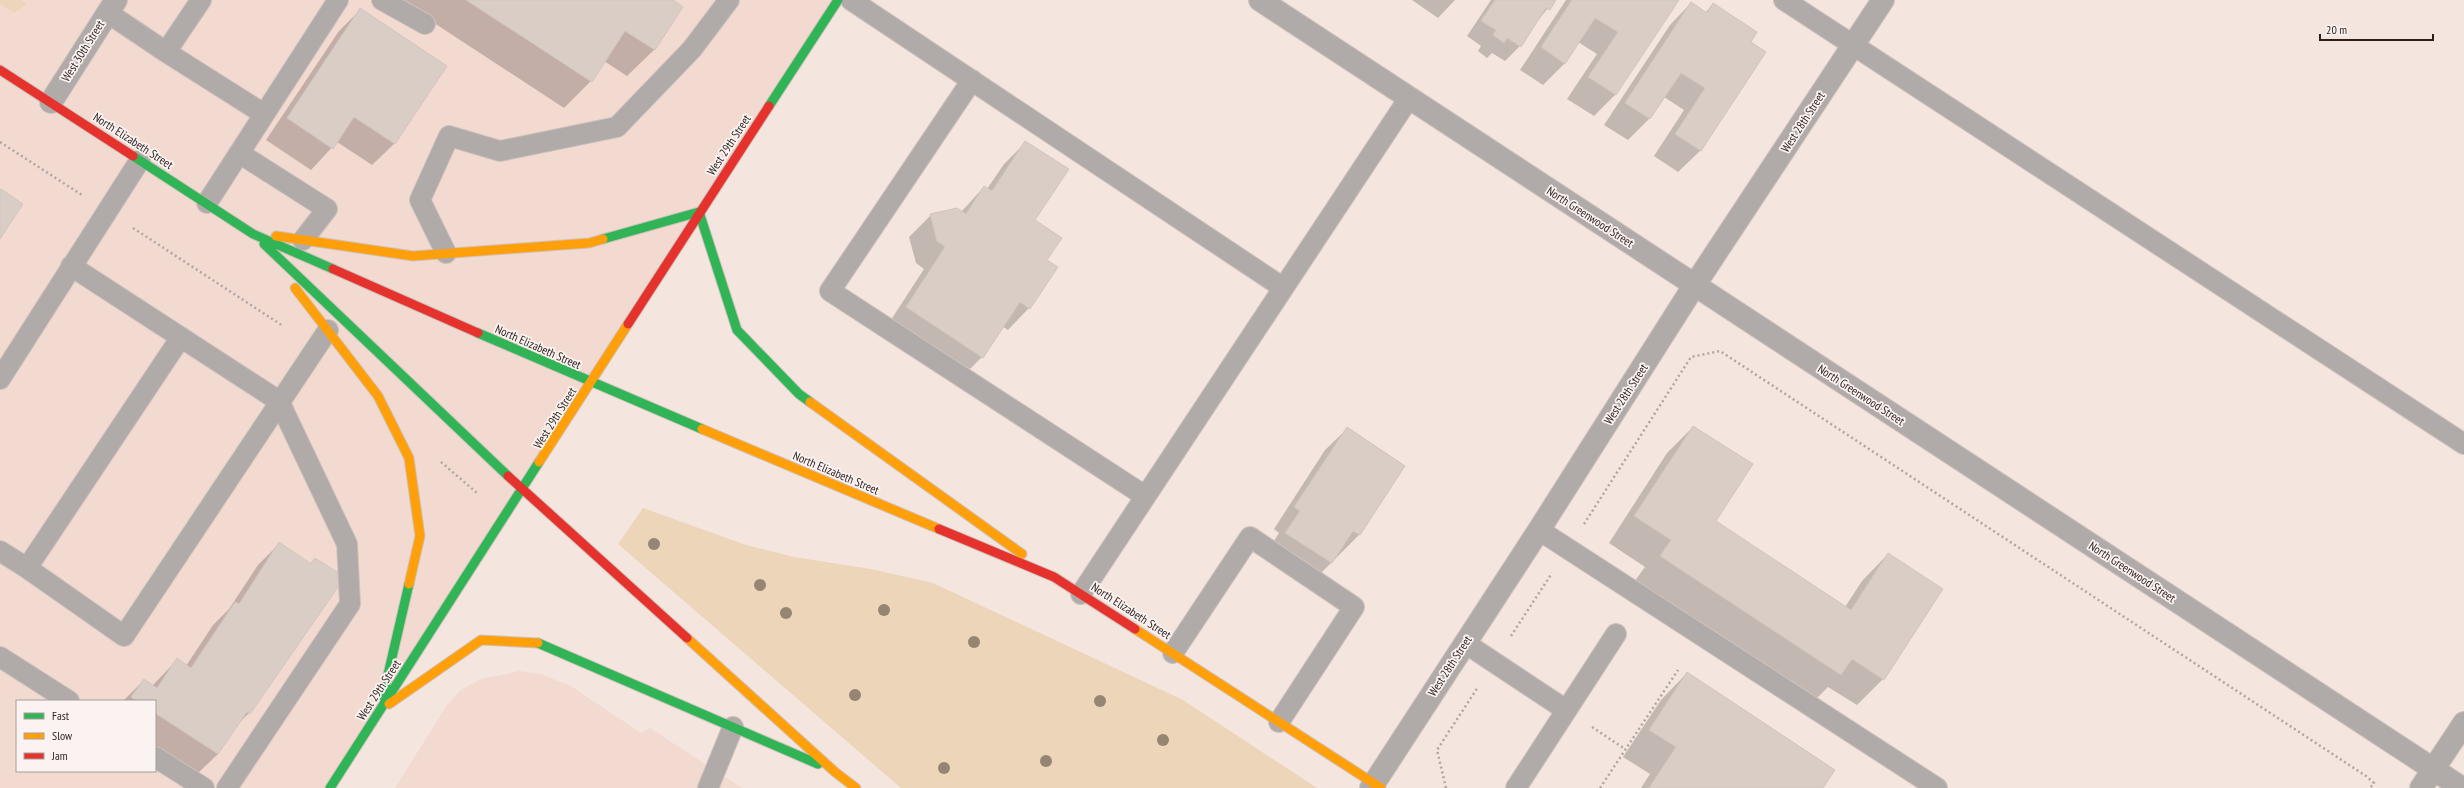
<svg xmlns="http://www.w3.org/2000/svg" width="2464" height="788" viewBox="0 0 2464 788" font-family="'PT Sans Narrow',sans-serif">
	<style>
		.built { fill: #f3dad1; fill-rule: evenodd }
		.green { fill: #ecd5b8 }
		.shadow { fill: #0003 }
		.building { fill: #d9cdc6; stroke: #d1c5bf }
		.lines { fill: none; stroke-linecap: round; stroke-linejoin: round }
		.lane-casing { stroke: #cec2bd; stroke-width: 22 }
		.street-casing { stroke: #cec2bd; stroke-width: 24 }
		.fast-casing { stroke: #cec2bd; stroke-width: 11 }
		.slow-casing { stroke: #cec2bd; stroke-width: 11 }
		.jam-casing { stroke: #cec2bd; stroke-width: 11 }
		.path { stroke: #ada6a4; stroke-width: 2.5; stroke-dasharray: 2 3; stroke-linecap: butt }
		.lane { stroke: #b0aaa8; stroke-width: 20 }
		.street { stroke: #b0aaa8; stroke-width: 22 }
		.fast { stroke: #30b455; stroke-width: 9 }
		.slow { stroke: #ff9f0a; stroke-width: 9 }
		.jam { stroke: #e5322d; stroke-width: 9 }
		.tree { fill: #958572 }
		.labels { text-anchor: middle; stroke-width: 3.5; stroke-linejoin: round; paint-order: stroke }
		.street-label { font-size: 12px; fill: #2b1f1b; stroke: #faf3f1 }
	</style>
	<rect width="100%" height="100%" fill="#f4e5df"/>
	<path class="built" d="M0 0H838L330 788H0ZM17 701H155V771H17Z
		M519 671 541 674 571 686 641 733 650 728 742 788H395L447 705 461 690 481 679Z"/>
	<path class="green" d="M0 0H21L27 4 14 13 0 4Z
		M643 508 746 545 794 557 871 569 933 583 1183 700 1317 788H901L618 544Z"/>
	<path class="shadow" d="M399 0H671L682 7 654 50 627 76 604 61 591 81 564 108Z
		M1412 0H1455L1438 18Z
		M1491 0H1555L1534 25 1520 46 1505 61 1492 53 1487 58 1478 51 1481 46 1467 36Z
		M1566 0H1678L1615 95 1594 116 1567 99 1597 54 1578 42 1565 63 1543 85 1520 70Z
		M1691 3 1705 13 1713 4 1750 42 1765 52 1700 151 1678 172 1654 156 1684 110 1664 97 1649 119 1628 140 1604 125 1670 25Z
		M360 10 445 66 394 144 372 165 337 142 311 170 266 140 339 31Z
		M1026 142 1034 221 1045 260 1029 308 1008 330 1002 326 982 357 960 379 885 329 924 269 916 263 909 237 931 215 961 212 984 187 987 189 1004 164Z
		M1693 427 1714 521 1845 607 1862 581 1888 554 1883 679 1857 705 1828 687 1814 701 1634 582 1645 567 1609 543 1667 453Z
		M1347 429 1404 466 1359 535 1310 584 1265 555 1279 533 1274 529 1325 450Z
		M279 544 310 564 315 559 249 713 237 725 218 754 196 775 155 749V701H123L144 680 152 686 177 660 186 666 213 625 229 609 258 565Z
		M1687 673 1822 788H1641L1650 774 1623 757 1661 700Z"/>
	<path class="building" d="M466 0H673L683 7 655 50 625 31 592 82Z
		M1495 0H1556L1550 10 1546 8 1521 47 1507 38 1504 43 1493 35 1496 30 1481 21Z
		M1572 0H1679L1616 95 1588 77 1618 32 1595 18 1565 64 1541 47Z
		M1691 2 1707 13 1713 3 1757 32 1751 42 1766 52 1701 151 1675 134 1705 88 1681 73 1650 119 1625 103Z
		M360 8 447 66 395 144 354 117 333 149 287 118Z
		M1025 141 1069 169 1035 220 1062 238 1047 260 1058 267 1030 309 1020 302 983 358 906 307 945 247 937 241 930 214 957 208 966 214 984 186 992 191Z
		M1 189 23 204 0 239V190Z
		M1693 426 1753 464 1716 521 1851 610 1888 553 1943 589 1884 680 1852 659 1841 675 1660 556 1671 540 1634 516Z
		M1347 427 1405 466 1360 535 1353 531 1332 563 1285 533 1300 511 1294 507Z
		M279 542 311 564 315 558 345 577 250 714 247 712 218 754 155 713V701H137L131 697 144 679 157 688 177 658 191 668 235 602 239 604Z
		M1687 672 1835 770 1823 788H1649L1676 747 1649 730Z"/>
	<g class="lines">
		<defs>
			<path id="lane" d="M201 0 166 52 264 114
				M382 0 425 24
				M851 0 1282 287
				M1784 0 2464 444
				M108 13 166 52
				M972 80 830 291 1145 496
				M239 153 327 209 303 240
				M207 203 338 0
				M446 253 420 200 449 136 500 151 617 127 692 49 729 0
				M71 266 279 401 347 544 350 604 227 788
				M181 337 27 568 124 636 328 330
				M0 379 140 160
				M1539 530 1937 788
				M0 551 27 568
				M1081 594 1409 98
				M1465 643 1566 710
				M1173 653 1250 537 1354 607 1279 722
				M0 657 69 701
				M155 757 204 788
				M708 788 733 727
				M1516 788 1616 634"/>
			<path id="street" d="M1260 0 2462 788
				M51 102 116 0
				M1371 788 1539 530 1694 286 1883 0
				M2421 788 2464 723"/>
			<path id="fast" d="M769 106 838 0
				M133 156 253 234 333 269
				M603 239 699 212 737 330 799 394 810 402
				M264 244 508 476
				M478 333 702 429
				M538 643 818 764
				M383 696 409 584
				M330 788 539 462"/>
			<path id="slow" d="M276 236 413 256 589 243 603 239
				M295 288 378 396 409 458 420 536 409 584
				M810 402 1022 554
				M702 429 939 529
				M539 462 628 324
				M1135 629 1381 788
				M687 638 835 772 856 788
				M389 704 481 640 538 643"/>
			<path id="jam" d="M0 70 133 156
				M333 269 478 333
				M628 324 769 106
				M508 476 687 638
				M939 529 1054 577 1135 629"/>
		</defs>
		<use href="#lane" class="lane-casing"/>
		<use href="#street" class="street-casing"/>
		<use href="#fast" class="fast-casing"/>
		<use href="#slow" class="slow-casing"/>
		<use href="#jam" class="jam-casing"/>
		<path class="path" d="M0 142 82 195
			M133 228 283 326
			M441 462 477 493
			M1584 524 1691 357 1720 351 2366 776 2374 783 2370 788
			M1511 636 1552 573
			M1592 727 1625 749
			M1446 788 1437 750 1478 687
			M1600 788 1678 670"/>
		<use href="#lane" class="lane"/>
		<use href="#street" class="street"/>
		<use href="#fast" class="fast"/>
		<use href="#slow" class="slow"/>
		<use href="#jam" class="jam"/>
	</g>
	<g class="tree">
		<circle cx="654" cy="544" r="6"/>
		<circle cx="760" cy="585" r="6"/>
		<circle cx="884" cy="610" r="6"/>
		<circle cx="786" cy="613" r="6"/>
		<circle cx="974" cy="642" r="6"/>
		<circle cx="855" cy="695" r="6"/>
		<circle cx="1100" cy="701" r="6"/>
		<circle cx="1163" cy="740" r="6"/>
		<circle cx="1046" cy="761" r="6"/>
		<circle cx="944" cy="768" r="6"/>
	</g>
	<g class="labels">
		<g class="street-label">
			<text transform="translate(83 51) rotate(-58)" y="4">West 30th Street</text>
			<text transform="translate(1803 122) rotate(-57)" y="4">West 28th Street</text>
			<text transform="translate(133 141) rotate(33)" y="4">North Elizabeth Street</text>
			<text transform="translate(729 145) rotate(-57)" y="4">West 29th Street</text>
			<text transform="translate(1590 217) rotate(33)" y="4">North Greenwood Street</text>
			<text transform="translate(538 347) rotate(24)" y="4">North Elizabeth Street</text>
			<text transform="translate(1626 394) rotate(-57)" y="4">West 28th Street</text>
			<text transform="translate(1861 395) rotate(33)" y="4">North Greenwood Street</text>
			<text transform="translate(555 418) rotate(-58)" y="4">West 29th Street</text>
			<text transform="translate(836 473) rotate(23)" y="4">North Elizabeth Street</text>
			<text transform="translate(2132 572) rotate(33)" y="4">North Greenwood Street</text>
			<text transform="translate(1131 611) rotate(33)" y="4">North Elizabeth Street</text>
			<text transform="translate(1450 666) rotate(-57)" y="4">West 28th Street</text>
			<text transform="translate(379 690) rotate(-57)" y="4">West 29th Street</text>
		</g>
	</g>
	<rect x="16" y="700" width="140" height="72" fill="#faf3f1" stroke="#a79e9b"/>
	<rect x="24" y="713" width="20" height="6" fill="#30b455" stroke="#a79e9b"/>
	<text x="52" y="720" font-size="12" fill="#2b1f1b">Fast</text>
	<rect x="24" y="733" width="20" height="6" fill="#ff9f0a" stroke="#a79e9b"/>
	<text x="52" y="740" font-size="12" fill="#2b1f1b">Slow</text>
	<rect x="24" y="753" width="20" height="6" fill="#e5322d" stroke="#a79e9b"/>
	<text x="52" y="760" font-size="12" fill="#2b1f1b">Jam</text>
	<path d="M2320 34v6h113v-6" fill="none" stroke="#2b1f1b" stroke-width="2"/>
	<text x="2326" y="34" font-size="12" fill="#2b1f1b" stroke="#faf3f1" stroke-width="3" paint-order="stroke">20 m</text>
</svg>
